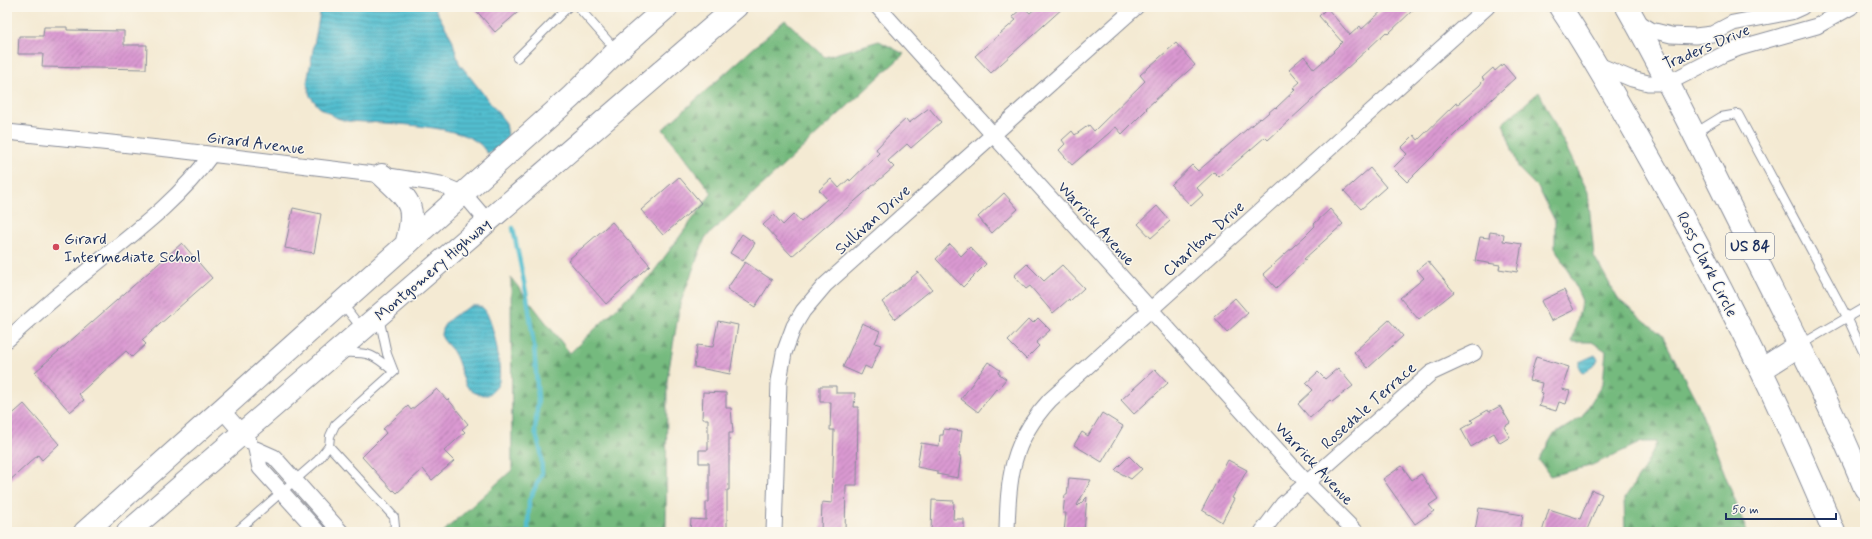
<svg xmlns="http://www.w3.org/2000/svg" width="1872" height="539" viewBox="0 0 1872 539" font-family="Mynerve,sans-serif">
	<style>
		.forest { fill: url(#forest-firs); stroke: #48746e }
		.water { fill: url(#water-rules); stroke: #377696 }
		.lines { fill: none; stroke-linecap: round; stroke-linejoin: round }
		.stream { stroke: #53becf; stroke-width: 4.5 }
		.building { fill: url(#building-hatch) }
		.service-casing { stroke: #888c98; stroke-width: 10 }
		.minor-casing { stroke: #888c98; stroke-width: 17 }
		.primary-casing { stroke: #888c98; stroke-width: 24 }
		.trunk-casing { stroke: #888c98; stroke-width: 24 }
		.service { stroke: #fff; stroke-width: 8 }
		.minor { stroke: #fff; stroke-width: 15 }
		.primary { stroke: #fff; stroke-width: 22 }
		.trunk { stroke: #fff; stroke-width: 22 }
		.poi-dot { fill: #d1495b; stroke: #fbf7ec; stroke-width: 1.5 }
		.labels { text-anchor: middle; stroke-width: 3; stroke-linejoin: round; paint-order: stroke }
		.shield { fill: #fbf7ec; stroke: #5e6b89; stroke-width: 1 }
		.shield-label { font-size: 15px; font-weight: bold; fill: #1b2f5e }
		.street-label { font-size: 16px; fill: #1b2f5e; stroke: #fbf7ec }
		.poi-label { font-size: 16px; fill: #1b2f5e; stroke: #fbf7ec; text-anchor: start }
	</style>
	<defs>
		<pattern id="forest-firs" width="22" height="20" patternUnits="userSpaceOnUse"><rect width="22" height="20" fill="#75ba7e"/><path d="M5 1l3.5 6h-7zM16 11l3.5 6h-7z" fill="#5f986a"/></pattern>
		<pattern id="water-rules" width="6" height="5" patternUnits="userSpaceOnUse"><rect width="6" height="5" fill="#53becf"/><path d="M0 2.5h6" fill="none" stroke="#449bab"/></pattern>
		<pattern id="building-hatch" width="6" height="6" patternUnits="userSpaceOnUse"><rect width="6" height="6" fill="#da99d1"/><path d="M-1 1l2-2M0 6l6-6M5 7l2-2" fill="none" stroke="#b07dad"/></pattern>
	</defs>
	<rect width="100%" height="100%" fill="#fbf7ec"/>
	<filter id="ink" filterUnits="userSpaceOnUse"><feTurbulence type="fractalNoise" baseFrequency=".025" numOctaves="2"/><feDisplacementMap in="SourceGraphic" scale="8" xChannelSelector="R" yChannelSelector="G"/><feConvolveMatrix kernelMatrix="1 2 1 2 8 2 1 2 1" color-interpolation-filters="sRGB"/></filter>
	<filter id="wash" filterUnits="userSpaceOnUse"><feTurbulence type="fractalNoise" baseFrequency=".012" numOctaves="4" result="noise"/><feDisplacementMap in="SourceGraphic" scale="16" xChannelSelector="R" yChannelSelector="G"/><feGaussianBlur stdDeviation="0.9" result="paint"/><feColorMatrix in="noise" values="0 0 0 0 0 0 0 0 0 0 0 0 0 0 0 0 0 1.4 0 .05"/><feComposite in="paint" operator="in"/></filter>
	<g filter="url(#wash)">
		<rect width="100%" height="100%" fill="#f4ead3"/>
		<path class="forest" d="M785 20 825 57 879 41 904 54 705 238 680 304 667 381 666 532H443L512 470 511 278 570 353 652 274 712 193 663 129Z
			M1539 92 1588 192 1594 256 1618 299 1662 335 1698 404 1747 532 1625 531 1624 499 1644 469 1657 442H1642L1590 466 1550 476 1539 460 1553 435 1582 417 1603 383 1606 351 1592 342H1572L1582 301 1569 272 1555 248V221L1539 189 1519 169 1503 123Z"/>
		<path class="water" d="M321 7H434L452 39 459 63 506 123 508 135C502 144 498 151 487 153 484 149 481 144 477 142 453 124 378 123 347 121L337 118 319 107 310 96 307 83Z
			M471 306C475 306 479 305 483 308 493 317 502 368 499 381 498 387 493 391 488 395 459 395 465 372 454 353 451 347 444 343 441 335 442 320 459 313 471 306Z
			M1595 355 1598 359 1596 364 1583 373 1579 368V362Z"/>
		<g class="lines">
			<path class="stream" d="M513 228 527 297 534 346 538 399 535 431 541 452 542 473 529 501 528 532"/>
		</g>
		<g id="blocks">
			<path class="building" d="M473 7H524L495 32Z
				M1023 7 1030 13 1037 7H1064L991 73 975 56 1016 20 1012 17Z
				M1386 7H1416L1388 34 1386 32 1368 49 1268 140 1265 137 1219 177 1214 172 1197 188 1203 195 1191 206 1171 185 1192 165 1198 171 1260 118 1261 119 1275 107 1276 108 1295 90 1293 88 1300 82 1289 69 1304 56 1314 69 1334 52 1333 51 1342 42 1319 16 1327 8 1350 35 1360 26 1362 29Z
				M44 27H67V30L124 31V45H147L146 69 42 67 43 54H18L19 36H43Z
				M1176 43 1195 65 1146 108 1147 109 1122 134 1116 127 1072 165 1059 150 1065 144 1062 140 1072 131 1075 135 1089 125 1094 131 1145 81 1140 75Z
				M1503 64 1515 78 1471 118 1407 182 1393 168 1407 154 1401 148 1414 135 1418 140 1456 103 1458 104 1480 85 1484 79 1482 78 1493 68 1495 71Z
				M929 108 941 122 911 148 907 144 888 161 894 167 792 256 763 225 774 215 783 225 794 214 801 222 827 199 819 190 831 179 839 188 849 179 850 181 879 153 876 149 895 129 906 119 909 123Z
				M1370 168 1386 187 1361 209 1344 191Z
				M679 177 701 203 663 235 641 210Z
				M1004 193 1018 209 992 233 978 217Z
				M1157 206 1170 221 1151 238 1138 224Z
				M293 208 321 214 314 253 285 248Z
				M1330 209 1343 224 1304 259 1306 260 1276 288 1263 274 1305 236 1315 226 1314 224Z
				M612 222 650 265 606 304 568 260Z
				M1490 232 1504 234 1503 241 1522 244 1517 272 1499 269 1500 265 1475 261 1480 237 1489 238Z
				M742 234 755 243 743 261 730 253Z
				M182 243 212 278 142 340 146 344 132 357 126 351 79 394 84 400 70 412 35 372Z
				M950 244 961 256 970 247 986 264 963 287 936 259Z
				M1428 261 1454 292 1419 320 1400 298 1424 278 1417 270Z
				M745 262 772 280 755 307 727 289Z
				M1027 264 1044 281 1062 265 1084 288 1070 301 1069 299 1053 313 1030 286 1026 289 1014 276Z
				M918 272 932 289 895 319 882 302Z
				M1564 290 1574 310 1551 321 1541 301Z
				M1235 298 1248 313 1227 332 1214 317Z
				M1038 318 1050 330 1036 343 1039 346 1026 359 1008 341 1029 319 1033 323Z
				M1389 320 1403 336 1368 368 1354 352Z
				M718 321 738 325 730 374 694 367 697 345 713 347Z
				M862 323 880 331 875 343 881 345 871 369 865 366 861 375 843 367Z
				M1536 357 1569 367 1562 389 1570 391 1566 404 1559 402 1556 411 1539 406 1543 393 1540 392 1542 383 1529 380Z
				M988 362 1000 370 998 373 1006 379 997 390 996 389 978 412 961 399Z
				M1338 368 1353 386 1332 402 1330 400 1310 418 1298 404 1313 390 1306 383 1318 372 1325 379Z
				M1155 369 1168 383 1134 414 1121 400Z
				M820 386H836V393H855L854 407H858L857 485H846L845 532H821L822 502 832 503 834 430H830L831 402H820Z
				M437 389 447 400 448 399 468 424 462 429 465 432 444 451 454 461 432 480 423 469 397 493 394 490 393 491 362 457 386 433 383 429 408 406 411 410Z
				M703 392 726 393V408H731L733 433H729V490H727V532H690L691 519 706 520V502H709V463H699V450H708V419H702Z
				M24 404 59 444 42 460 38 455 7 483V419Z
				M1500 406 1510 423 1504 427 1510 437 1500 443 1494 433 1471 447 1461 429 1473 422 1471 420 1488 410 1489 412Z
				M1102 413 1123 426 1102 462 1074 445 1082 432 1088 436Z
				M944 429 962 431 959 456H961L958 478 937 474V471L917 467 921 443 939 446 940 435H943Z
				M1129 456 1142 469 1131 479 1115 470Z
				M1228 460 1247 470 1232 498 1234 499 1222 522 1202 510Z
				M1402 466 1412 480 1421 474 1438 499 1429 505 1434 511 1415 524 1383 479Z
				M1069 478 1091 480 1077 505 1078 506 1087 497 1084 532H1064L1066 513H1063L1065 495H1067Z
				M1592 490 1602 494 1586 532H1542L1549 509 1580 519Z
				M932 500 954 501 953 519H964V532H931Z
				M1479 508 1523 515 1520 532 1475 531Z"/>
		</g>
	</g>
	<g filter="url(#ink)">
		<use href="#blocks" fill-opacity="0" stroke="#888c98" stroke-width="1"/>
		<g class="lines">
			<defs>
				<path id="service" d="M578 7 616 50
					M517 58 568 7
					M1695 133 1721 117 1738 114 1847 317 1865 356
					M342 303 362 329
					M1800 345 1865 307
					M342 353C370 352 373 354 394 372L387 354 379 317
					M329 446 394 517 395 527 390 532
					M236 532 318 460 329 446 330 436 335 425 394 372"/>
				<path id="minor" d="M878 7 1307 483 1356 532
					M1635 20 1651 30 1671 35 1695 36 1712 34 1733 23 1791 12 1802 7
					M1596 64 1632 79 1648 83H1668L1724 54 1739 48 1817 26 1851 7
					M7 132 168 149 382 175 440 184 464 194 487 221
					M7 340C27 322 48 303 69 286 118 244 173 208 211 155
					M222 410 249 441
					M318 532 260 468 256 449 274 457 341 532
					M774 532 779 381 784 353 794 326 803 311 825 285 1136 7
					M1007 532C1008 478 1011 442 1050 400L1487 7
					M1262 532 1283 504 1431 373 1474 353"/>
				<path id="primary" d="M382 175C411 202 417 205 406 245
					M85 532 571 97 617 51 667 7
					M128 532 736 7"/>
				<path id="trunk" d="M1560 7C1591 53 1618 102 1645 150 1716 273 1779 401 1834 532
					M1627 7C1669 80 1705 157 1743 232 1785 317 1829 401 1865 488
					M1761 370 1800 345"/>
			</defs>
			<use href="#service" class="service-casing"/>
			<use href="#minor" class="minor-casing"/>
			<use href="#primary" class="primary-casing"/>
			<use href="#trunk" class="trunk-casing"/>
			<use href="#service" class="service"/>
			<use href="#minor" class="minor"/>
			<use href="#primary" class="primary"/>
			<use href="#trunk" class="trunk"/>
		</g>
	</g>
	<circle class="poi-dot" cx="56" cy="247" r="4"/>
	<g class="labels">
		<rect class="shield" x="1726" y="233" width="48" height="26" rx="3"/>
		<g class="shield-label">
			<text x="1750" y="251">US 84</text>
		</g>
		<g class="street-label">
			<text transform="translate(1706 46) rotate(-23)" y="6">Traders Drive</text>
			<text transform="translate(256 142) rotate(7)" y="6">Girard Avenue</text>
			<text transform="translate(872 219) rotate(-42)" y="6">Sullivan Drive</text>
			<text transform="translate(1097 223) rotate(48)" y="6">Warrick Avenue</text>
			<text transform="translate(1203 238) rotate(-42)" y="6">Charlton Drive</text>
			<text transform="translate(1708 264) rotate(63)" y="6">Ross Clark Circle</text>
			<text transform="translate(432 269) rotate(-41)" y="6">Montgomery Highway</text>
			<text transform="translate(1368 405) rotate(-42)" y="6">Rosedale Terrace</text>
			<text transform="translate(1315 463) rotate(47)" y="6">Warrick Avenue</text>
		</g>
		<g class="poi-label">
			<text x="64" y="244">Girard<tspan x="64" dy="18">Intermediate School</tspan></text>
		</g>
	</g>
	<rect width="1872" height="539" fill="none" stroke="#fbf7ec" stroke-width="24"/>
	<path d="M1726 513v6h110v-6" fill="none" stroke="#1b2f5e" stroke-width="2"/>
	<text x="1732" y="513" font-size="12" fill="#1b2f5e" stroke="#fbf7ec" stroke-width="3" paint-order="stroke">50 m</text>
</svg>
